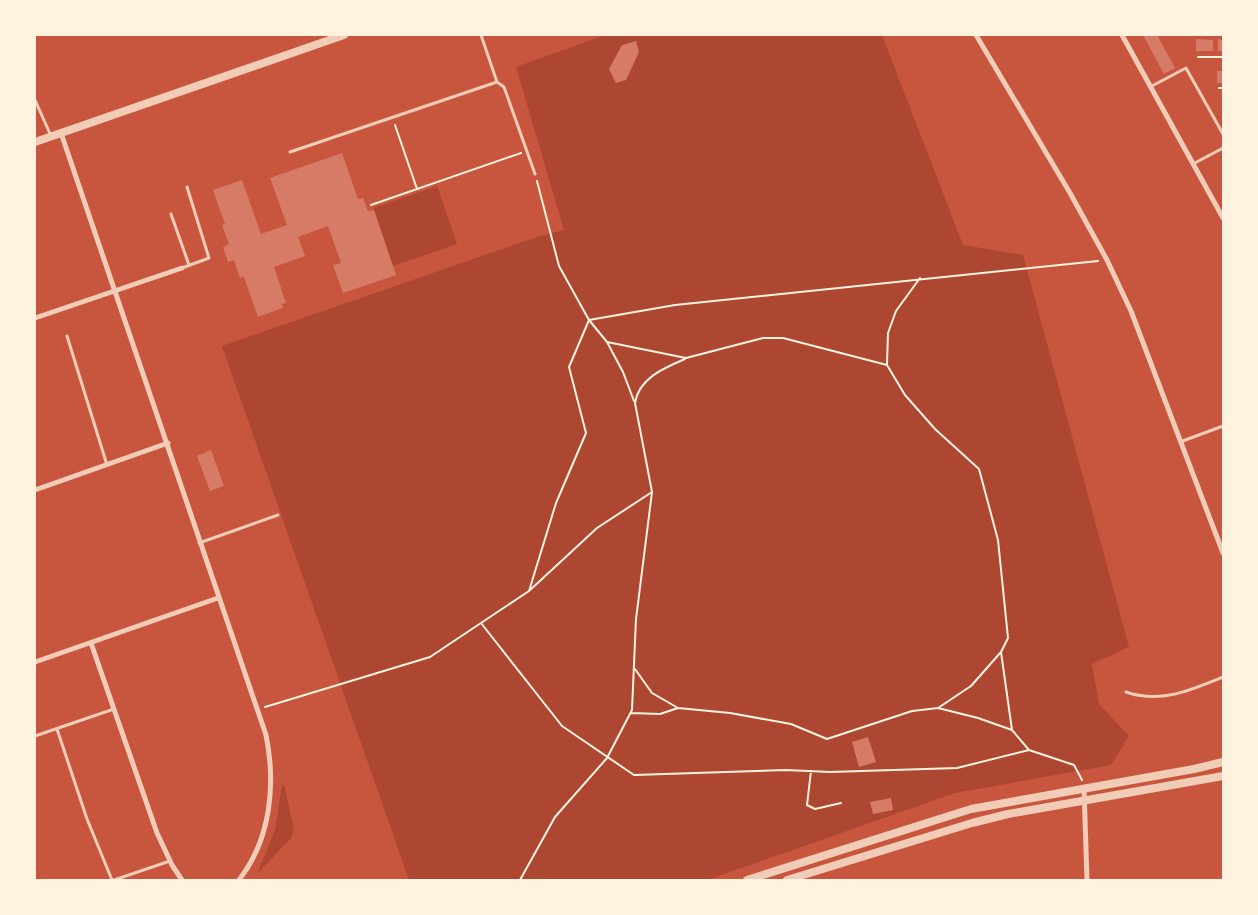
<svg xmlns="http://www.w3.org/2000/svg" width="1258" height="915" viewBox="0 0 1258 915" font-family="'Asap Condensed',sans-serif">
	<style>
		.green { fill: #ae4732 }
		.building { fill: #d67c66 }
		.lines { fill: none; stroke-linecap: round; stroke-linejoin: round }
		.path { stroke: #fff3e0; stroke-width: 2 }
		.service { stroke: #f1ccb7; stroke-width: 3 }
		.minor { stroke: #f1ccb7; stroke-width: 5 }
		.tertiary { stroke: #f1ccb7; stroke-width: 8 }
	</style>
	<rect width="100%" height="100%" fill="#c8553d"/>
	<path class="green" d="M605 35H882L963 245 1023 255 1129 647 1092 664 1099 704 1129 736 1111 765 955 793 707 880H409L222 346 537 237 564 230 516 67Z
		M437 186 457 244 393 266 373 208Z
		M284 785 294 830 291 838 257 874 275 830 282 786Z"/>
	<path class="building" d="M1143 35H1157L1175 68 1164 74Z
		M1196 39 1213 40V51H1196Z
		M1218 39 1223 40V51H1218Z
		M636 41 639 52 626 80 616 83 609 69 622 45Z
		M1217 71H1223V83H1217Z
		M342 153 358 199 363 198 368 211 374 210 396 275 343 293 333 265 341 263 328 226 298 237 305 256 274 267 286 303 282 304 283 308 258 317 244 277 240 278 234 260 228 262 223 247 229 244 222 225 225 224 213 190 242 180 261 234 287 225 270 178Z
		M211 450 224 486 210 491 197 456Z
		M868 737 876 762 859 767 852 742Z
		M891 798 893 810 873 814 870 802Z"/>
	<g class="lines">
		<path class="path" d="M1198 57H1223
			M1219 88H1223
			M395 125 417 189
			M537 181 559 266 589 320 607 342 686 358 763 338H783L887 365 905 395 935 429 979 469 998 540 1008 638 1001 652 1012 730 1029 750 1074 765 1082 780
			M371 205 521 153
			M607 342 623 372 634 401
			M887 364 888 333 896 311 920 278
			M529 591 556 503 586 433 569 367 589 320 675 305 1098 261
			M481 623 562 726 634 775 786 770 830 772 957 768 1029 750
			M635 669 652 693 678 708 730 713 791 724 827 739 912 711 938 708 971 686 1001 652
			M265 707 430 657 529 591 597 528 652 492
			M938 708 978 718 1012 730
			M631 713 660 714 678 708
			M811 771 807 805 815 809 841 803
			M520 880 555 817 607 758 632 710 636 619 652 492 635 403C639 378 664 368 685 359"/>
		<path class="service" d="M481 35 497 82 504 87 535 174
			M1150 87 1186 68 1223 134
			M35 100 51 136
			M290 152 497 82
			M1193 164 1223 148
			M171 214 189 265
			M182 268 209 258 187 187
			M67 336 107 465
			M1180 442 1223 426
			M199 543 278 515
			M1126 692C1161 704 1191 690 1223 677
			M57 729 87 819 112 880
			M35 736 114 709
			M114 880 170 861"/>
		<path class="minor" d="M976 35 1070 193 1107 260 1131 311 1223 553
			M1122 35 1223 218
			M61 133 266 735C276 784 271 839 239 880
			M35 318 182 268
			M35 490 168 443
			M91 643 157 833 172 865 182 880
			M35 662 218 598
			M1084 788 1087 880"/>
		<path class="tertiary" d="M35 142 344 35
			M747 880 971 809 1194 769 1223 762
			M787 880 972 823 1008 814 1223 776"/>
	</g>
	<rect width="1258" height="915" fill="none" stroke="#fff3e0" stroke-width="72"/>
</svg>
